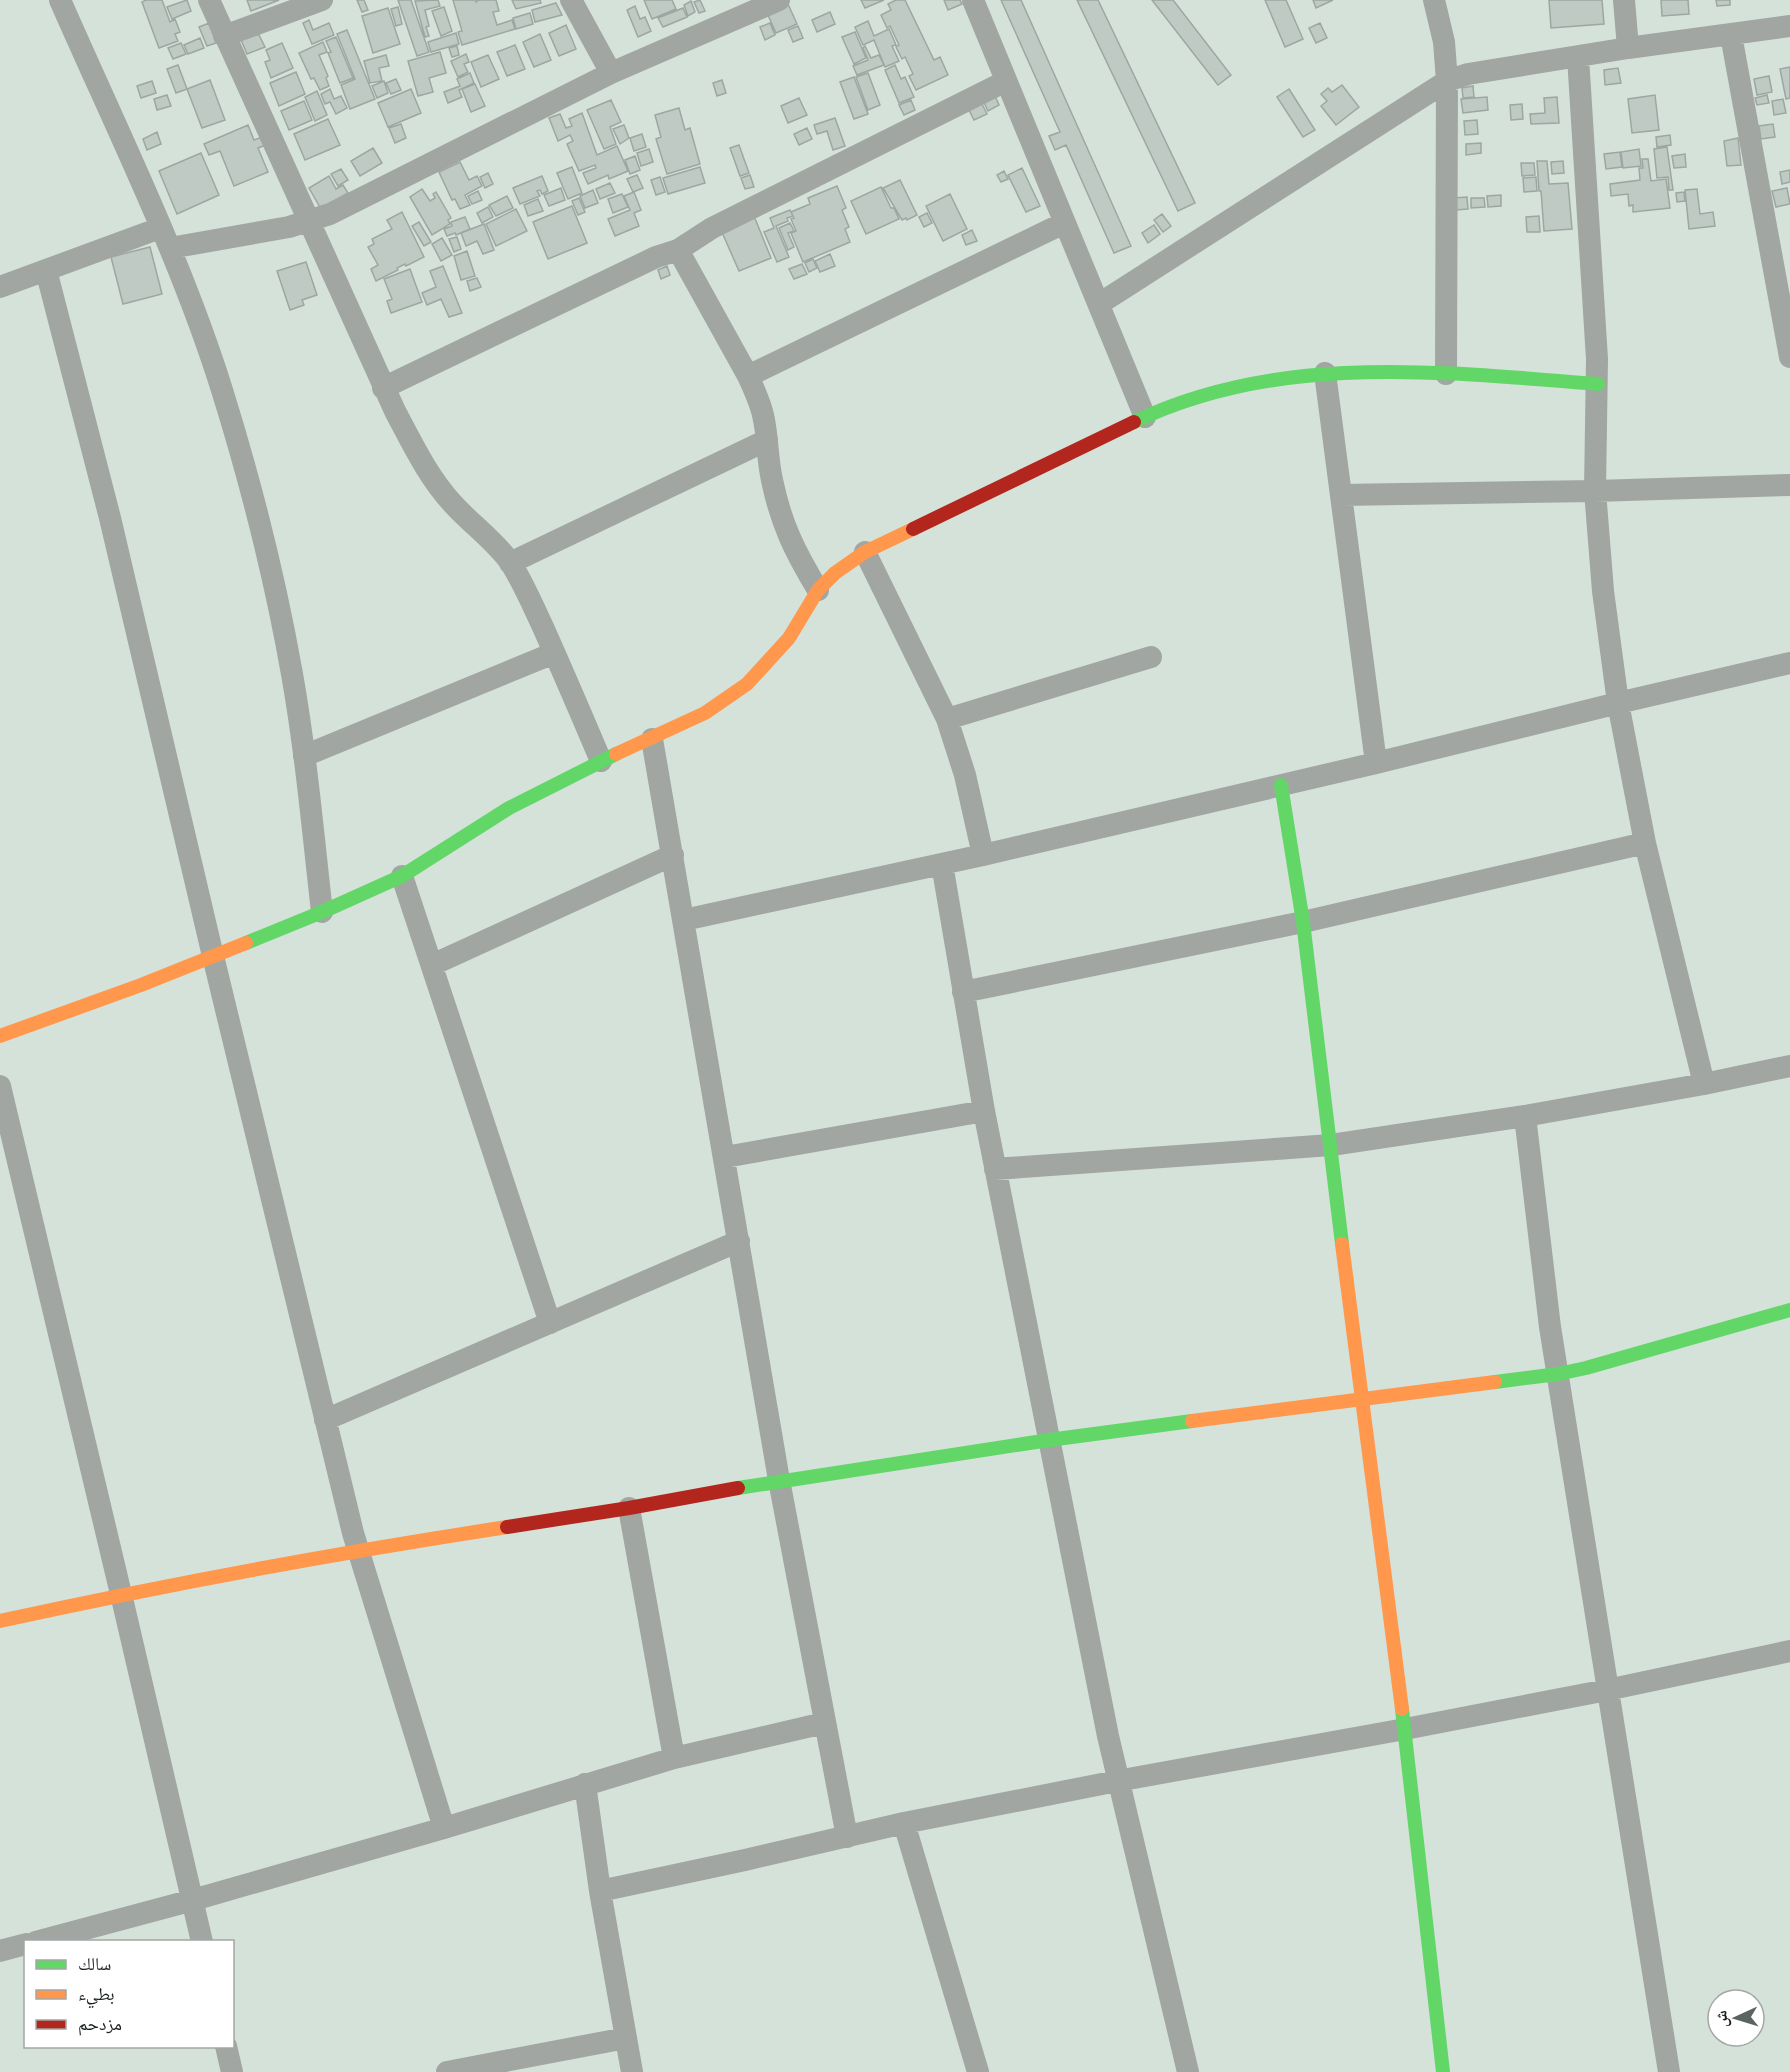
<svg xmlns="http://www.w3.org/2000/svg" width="1790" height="2072" viewBox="0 0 1790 2072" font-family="Poppins,'Noto Naskh Arabic',sans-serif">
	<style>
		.building { fill: #bfcac4; stroke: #9da7a1; stroke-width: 1.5 }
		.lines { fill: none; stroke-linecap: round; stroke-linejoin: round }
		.street { stroke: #a1a6a3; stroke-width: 22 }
		.fast { stroke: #63d668; stroke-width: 14 }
		.slow { stroke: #ff974d; stroke-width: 14 }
		.jam { stroke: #b3261e; stroke-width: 14 }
	</style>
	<rect width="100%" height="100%" fill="#d5e2da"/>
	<path class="building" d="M146 0H162L170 22 175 19 180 32 175 34 178 41 159 48 142 2Z
		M187 0 191 11 172 19 167 7Z
		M247 0H279L251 11Z
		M357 0H364L368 10 362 12Z
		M398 0H411L429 52 417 56Z
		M438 0 440 6 425 10 429 26 426 27 429 36 425 37 415 1Z
		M453 0H476V2L479 0H496L499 11 493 12 497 25 512 20 515 29 462 45 458 32 462 31Z
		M512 0H540L541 3 516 9Z
		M644 0H672L676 9 652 19Z
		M700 0 705 11 699 13 694 2Z
		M861 0H884L865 8Z
		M896 0H905L934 60 940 57 948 75 916 90 909 76 913 74 905 57 902 59 896 47 899 45 890 26 887 28 881 15 891 10 888 4Z
		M944 0H960L962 4 948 10Z
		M1001 0H1021L1131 246 1114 253 1066 145 1055 150 1049 136 1060 132Z
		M1077 0H1098L1195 203 1178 211Z
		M1152 0H1173L1231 75 1218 85Z
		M1265 0H1286L1303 39 1285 47Z
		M1313 0H1333L1316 8Z
		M1549 0H1602L1604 24 1551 28Z
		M1661 0H1688L1689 14 1662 16Z
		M1716 0H1730V5L1717 6Z
		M691 1 695 12 688 16 684 5Z
		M556 3 562 15 535 22 532 10Z
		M788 4 797 24 776 33 767 13Z
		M635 6 640 19 645 17 651 31 638 37 627 10Z
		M398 7 402 24 396 26 391 9Z
		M444 7 452 31 441 36 432 11Z
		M388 8 400 44 373 53 362 16Z
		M683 8 687 17 663 27 658 18Z
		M830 12 835 24 817 32 812 20Z
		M530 13 533 24 516 29 513 18Z
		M309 20 313 30 329 23 334 35 312 44 303 23Z
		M868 21 874 36 889 29 896 45 892 46 899 61 885 67 874 40 863 45 855 27Z
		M209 23 216 43 207 46 199 27Z
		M770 23 775 35 765 40 760 27Z
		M1320 23 1327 38 1316 43 1309 28Z
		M566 25 576 49 559 56 549 33Z
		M798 26 803 38 793 42 788 30Z
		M347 30 375 99 350 109 341 85 355 79 337 34Z
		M855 32 866 58 854 64 842 37Z
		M456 33 459 44 431 52 428 42Z
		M540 34 551 60 534 67 523 42Z
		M239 35H259L265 47 247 54Z
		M336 37 353 78 340 83 328 53 331 52 326 41Z
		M200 38 204 48 188 54 184 45Z
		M323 42 327 52 319 55 328 76 326 78 329 86 320 90 314 78 311 79 299 53Z
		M181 43 186 54 173 59 168 48Z
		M282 43 293 68 271 78 265 62 270 60 266 50Z
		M515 45 525 69 507 76 497 52Z
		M457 46 459 55 452 57 449 48Z
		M865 46 871 58 879 55 884 65 857 75 853 66 868 60 863 48Z
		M440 52 446 73 429 78 433 92 418 96 408 61Z
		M466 54 469 62 464 64 468 72 458 77 451 61Z
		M386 55 389 66 379 68 382 81 370 83 364 61Z
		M488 55 499 79 481 87 471 62Z
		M178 65 187 89 176 93 167 69Z
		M895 65 901 79 905 77 914 97 899 103 885 70Z
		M1790 67V98L1786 99 1780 69Z
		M1618 68 1621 83 1605 85 1604 70Z
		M296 72 305 94 279 106 270 83Z
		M470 73 474 83 459 90 462 97 448 103 444 92 460 86 457 79Z
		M868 73 880 105 868 110 856 77Z
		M1769 76 1772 92 1757 95 1754 79Z
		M854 77 868 114 854 119 840 82Z
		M396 79 401 90 391 94 386 83Z
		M210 80 225 120 202 128 187 89Z
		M722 80 726 93 717 96 713 83Z
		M152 81 156 93 141 98 137 86Z
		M384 81 388 93 377 98 372 86Z
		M475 84 485 106 471 112 462 89Z
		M1342 85 1359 107 1336 125 1321 106 1327 101 1321 94 1328 88 1332 92Z
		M1473 86 1474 97 1463 98 1462 88Z
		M330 89 334 99 341 96 347 108 336 114 330 102 325 104 321 94Z
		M411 89 421 113 388 127 378 103Z
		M1289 89 1315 130 1303 137 1277 97Z
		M317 91 327 115 315 121 305 97Z
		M993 92 999 105 988 111 982 98Z
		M167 95 171 106 157 110 154 99Z
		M1655 95 1659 130 1632 133 1628 99Z
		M1767 95 1769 103 1757 105 1755 98Z
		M1487 97 1488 110 1463 113 1461 99Z
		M1557 97 1559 123 1531 124 1530 114 1545 113 1544 98Z
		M799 98 807 115 788 123 781 106Z
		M1783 99 1786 113 1774 115 1772 101Z
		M611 100 621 122 610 127 616 144 604 149 587 110Z
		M911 100 915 110 904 115 899 105Z
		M980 100 987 114 974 120 967 106Z
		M304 101 312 120 289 130 281 111Z
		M1522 104 1523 119 1511 120 1510 105Z
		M679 108 685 130 690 128 700 164 667 174 656 139 661 137 655 115Z
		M582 113 597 155 617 146 628 171 609 179 608 175 588 184 583 173 596 168 595 165 579 171 567 144 573 141 570 135 558 141 549 118 560 114 566 128 572 126 569 119Z
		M835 118 845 146 833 150 827 131 817 134 814 125Z
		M328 119 340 145 305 160 294 134Z
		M1477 120 1478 134 1465 135 1464 121Z
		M401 124 406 138 395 143 389 128Z
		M1773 124 1775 137 1761 139 1759 126Z
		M248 125 254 140 265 136 268 144 258 148 268 172 234 186 220 151 209 155 204 144Z
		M624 125 629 138 620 144 613 129Z
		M807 128 812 139 799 145 794 134Z
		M157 132 161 144 147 150 143 139Z
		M642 134 646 147 634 151 630 138Z
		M1670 135 1671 145 1657 147 1656 137Z
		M1738 138 1741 165 1727 166 1724 141Z
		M1481 143V153L1466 155V144Z
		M739 145 749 173 740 176 730 148Z
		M1667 147 1673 190H1669L1668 177 1657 178 1654 149Z
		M373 148 382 163 360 176 351 161Z
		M649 149 653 162 641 166 637 153Z
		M1639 149 1641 166 1623 168 1621 152Z
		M1620 152 1622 167 1606 169 1604 154Z
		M201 153 219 195 177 214 159 171Z
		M1685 154 1686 167 1674 168 1672 156Z
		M635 156 640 170 630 174 625 160Z
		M1642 159H1648L1651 181 1666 179 1670 208 1633 212V205L1629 206 1628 194 1611 196 1610 184 1640 180 1639 168H1643Z
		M1537 161H1547L1549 184 1568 183 1572 229 1544 231 1541 191H1539Z
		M1563 161 1564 173 1552 174 1551 162Z
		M460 162 469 180 477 176 482 186 465 195 470 205 460 209 455 199 452 200 439 172Z
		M1521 163H1534L1535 175 1522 176Z
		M572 167 582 193 568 199 557 173Z
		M700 167 705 183 668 194 663 178Z
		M1022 168 1040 206 1026 212 1008 175Z
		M341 169 348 180 338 186 331 174Z
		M1790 170V182L1782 184 1780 172Z
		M1004 171 1008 179 1001 182 997 175Z
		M488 173 493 184 485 188 480 177Z
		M637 175 643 188 633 192 627 179Z
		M750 175 754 187 745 189 741 178Z
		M329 176 336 189 343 185 348 193 321 209 309 188Z
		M542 176 548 191 542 194 540 190 537 191 540 196 520 204 513 188Z
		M660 177 665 192 656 195 651 180Z
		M1536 177 1537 191 1524 192 1523 178Z
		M900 180 917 215 907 220 906 218 902 220 883 188Z
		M610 183 615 193 600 199 596 189Z
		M837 186 846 208 842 210 849 227 845 229 850 242 803 262 791 233 796 231 791 219 794 218 791 212 810 204 808 198Z
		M881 187 891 208H894L899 219 866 234 851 201Z
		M561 188 565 200 549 206 544 195Z
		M1787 188 1790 204 1776 207 1772 191Z
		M422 189 430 201 435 198 433 194 436 192 451 218 448 220 450 224 432 235 410 197Z
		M1697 189 1700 214 1713 212 1715 226 1689 229 1685 190Z
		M593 190 598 203 585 208 580 196Z
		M478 191 482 200 472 204 468 196Z
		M634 192 641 210 634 213 639 226 615 236 608 219 630 210 624 196Z
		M1684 192 1685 201 1677 202 1676 193Z
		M622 194 628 207 613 213 608 199Z
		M950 194 967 229 943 241 926 206Z
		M1501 195V206L1488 207 1487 196Z
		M507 196 513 208 496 216 489 205Z
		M1467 197 1468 209 1455 210 1454 198Z
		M579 198 585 212 578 215 572 201Z
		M1471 198H1484L1485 207 1471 208Z
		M538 199 543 211 528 216 524 205Z
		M572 206 587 243 548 259 533 222Z
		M488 207 493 217 482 223 477 213Z
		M516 209 527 231 496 246 486 224Z
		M790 210 793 216 787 218 788 221 776 226 789 257 777 262 764 232 774 228 770 218Z
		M402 212 424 257 406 266 405 264 397 268 398 270 376 281 371 269 378 265 368 247 374 244 372 239 392 229 387 220Z
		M927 213 932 223 924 227 919 217Z
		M1162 214 1171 226 1163 232 1154 220Z
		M754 216 771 258 739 271 721 230Z
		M1539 216 1540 232H1527L1526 217Z
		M465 217 470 229 456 235 455 233 447 236 444 229 452 226 451 222Z
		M419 222 431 242 424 246 412 226Z
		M790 223 794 231 788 233 794 247 788 250 779 228Z
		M484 224 494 250 483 254 477 241 466 246 461 233Z
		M1154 225 1160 234 1148 243 1142 233Z
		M972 230 977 241 966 245 962 235Z
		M457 237 461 249 454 252 449 239Z
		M442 238 452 255 441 261 432 244Z
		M150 247 162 294 123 304 111 257Z
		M467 251 475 276 461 280 454 256Z
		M830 254 835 266 820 272 815 261Z
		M813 259 817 268 809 272 805 263Z
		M306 262 317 295 302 300 304 305 290 310 277 271Z
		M802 264 807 274 794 279 789 269Z
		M443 266 462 313 449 317 441 299 427 305 422 293 436 287 430 271Z
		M667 266 670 275 661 279 658 270Z
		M410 269 422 302 391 313 387 301 392 299 384 279Z
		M477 278 481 287 470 291 467 281Z"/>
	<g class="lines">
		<path class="street" d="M60 0C116 128 180 256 222 390 251 483 275 578 292 674 306 753 313 833 322 912
			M209 0 395 411C412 443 428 477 453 504 471 524 494 540 510 562 523 582 533 606 543 627 563 672 582 716 601 761
			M571 0 611 73
			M973 0 1145 417
			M1434 0 1444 42 1447 81 1446 374
			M1624 0 1628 48
			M1731 35 1790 357
			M224 36 322 0
			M1578 57 1597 359 1595 491 1603 591 1618 703 1645 843 1704 1084
			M170 248 289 227 330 214 611 73 779 0
			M678 250 748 376C754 389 760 402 763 415 768 436 767 458 772 480 781 524 795 552 818 590
			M46 270 110 518 213 956 353 1533 444 1828
			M0 287 160 228
			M1099 304 1447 81 1468 74 1628 48 1790 26
			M1325 373 1376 763
			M748 376 1064 223
			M383 388 656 257 678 250 712 228 1006 81
			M1341 495 1595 491 1790 485
			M865 552 947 719 965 775 983 855
			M510 563 767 440
			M947 719 1151 657
			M652 739 779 1480 847 1837
			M304 756 554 653
			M942 864 984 1111 1108 1736 1188 2072
			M402 876 550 1323
			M684 920 983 855 1376 763 1618 703 1790 663
			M432 965 673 855
			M963 992 1303 922 1645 843
			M0 1086 121 1594 202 1942
			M1525 1116 1550 1327 1669 2072
			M725 1157 984 1111
			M995 1169 1331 1145 1525 1116 1704 1084 1790 1066
			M325 1420 739 1241
			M629 1508 674 1758
			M585 1784 600 1891 632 2072
			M904 1823 978 2072
			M600 1891 745 1860 904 1823 1117 1781 1405 1729 1607 1690 1790 1651
			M36 1942 193 1900 444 1828 674 1758 824 1723
			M0 1951 26 1944
			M226 2046 232 2072
			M447 2072 626 2038"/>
		<path class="fast" d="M1134 422C1279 352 1442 372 1598 384
			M1281 785 1303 922 1342 1244
			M246 943 322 912 402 876 509 808 616 754
			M1495 1382 1558 1374 1586 1368 1790 1310
			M738 1488 1049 1440 1192 1421
			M1402 1709 1443 2072"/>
		<path class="slow" d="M616 754 705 713 747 684 789 638 818 590 835 573 865 552 913 529
			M0 1036 141 985 246 943
			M1342 1244 1402 1709
			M1192 1421 1495 1382
			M0 1621C168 1584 337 1553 507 1527"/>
		<path class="jam" d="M913 529 1134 422
			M507 1527 629 1508 738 1488"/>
	</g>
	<rect x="24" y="1940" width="210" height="108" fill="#ffffff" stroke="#a3a7a5" stroke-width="1.5"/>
	<rect x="36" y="1960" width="30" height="9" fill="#63d668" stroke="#a3a7a5" stroke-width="1.5"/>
	<text x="78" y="1970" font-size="18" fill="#19221d">سالك</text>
	<rect x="36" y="1990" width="30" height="9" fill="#ff974d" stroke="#a3a7a5" stroke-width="1.5"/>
	<text x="78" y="2000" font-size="18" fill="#19221d">بطيء</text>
	<rect x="36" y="2020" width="30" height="9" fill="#b3261e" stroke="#a3a7a5" stroke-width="1.5"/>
	<text x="78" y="2030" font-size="18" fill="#19221d">مزدحم</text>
	<g transform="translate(1736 2018) rotate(266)"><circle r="28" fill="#ffffff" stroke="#a3a7a5" stroke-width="1.5"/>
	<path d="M0-4.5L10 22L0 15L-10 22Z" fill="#5b655f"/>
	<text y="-9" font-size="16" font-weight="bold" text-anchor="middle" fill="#19221d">ش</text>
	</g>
</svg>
